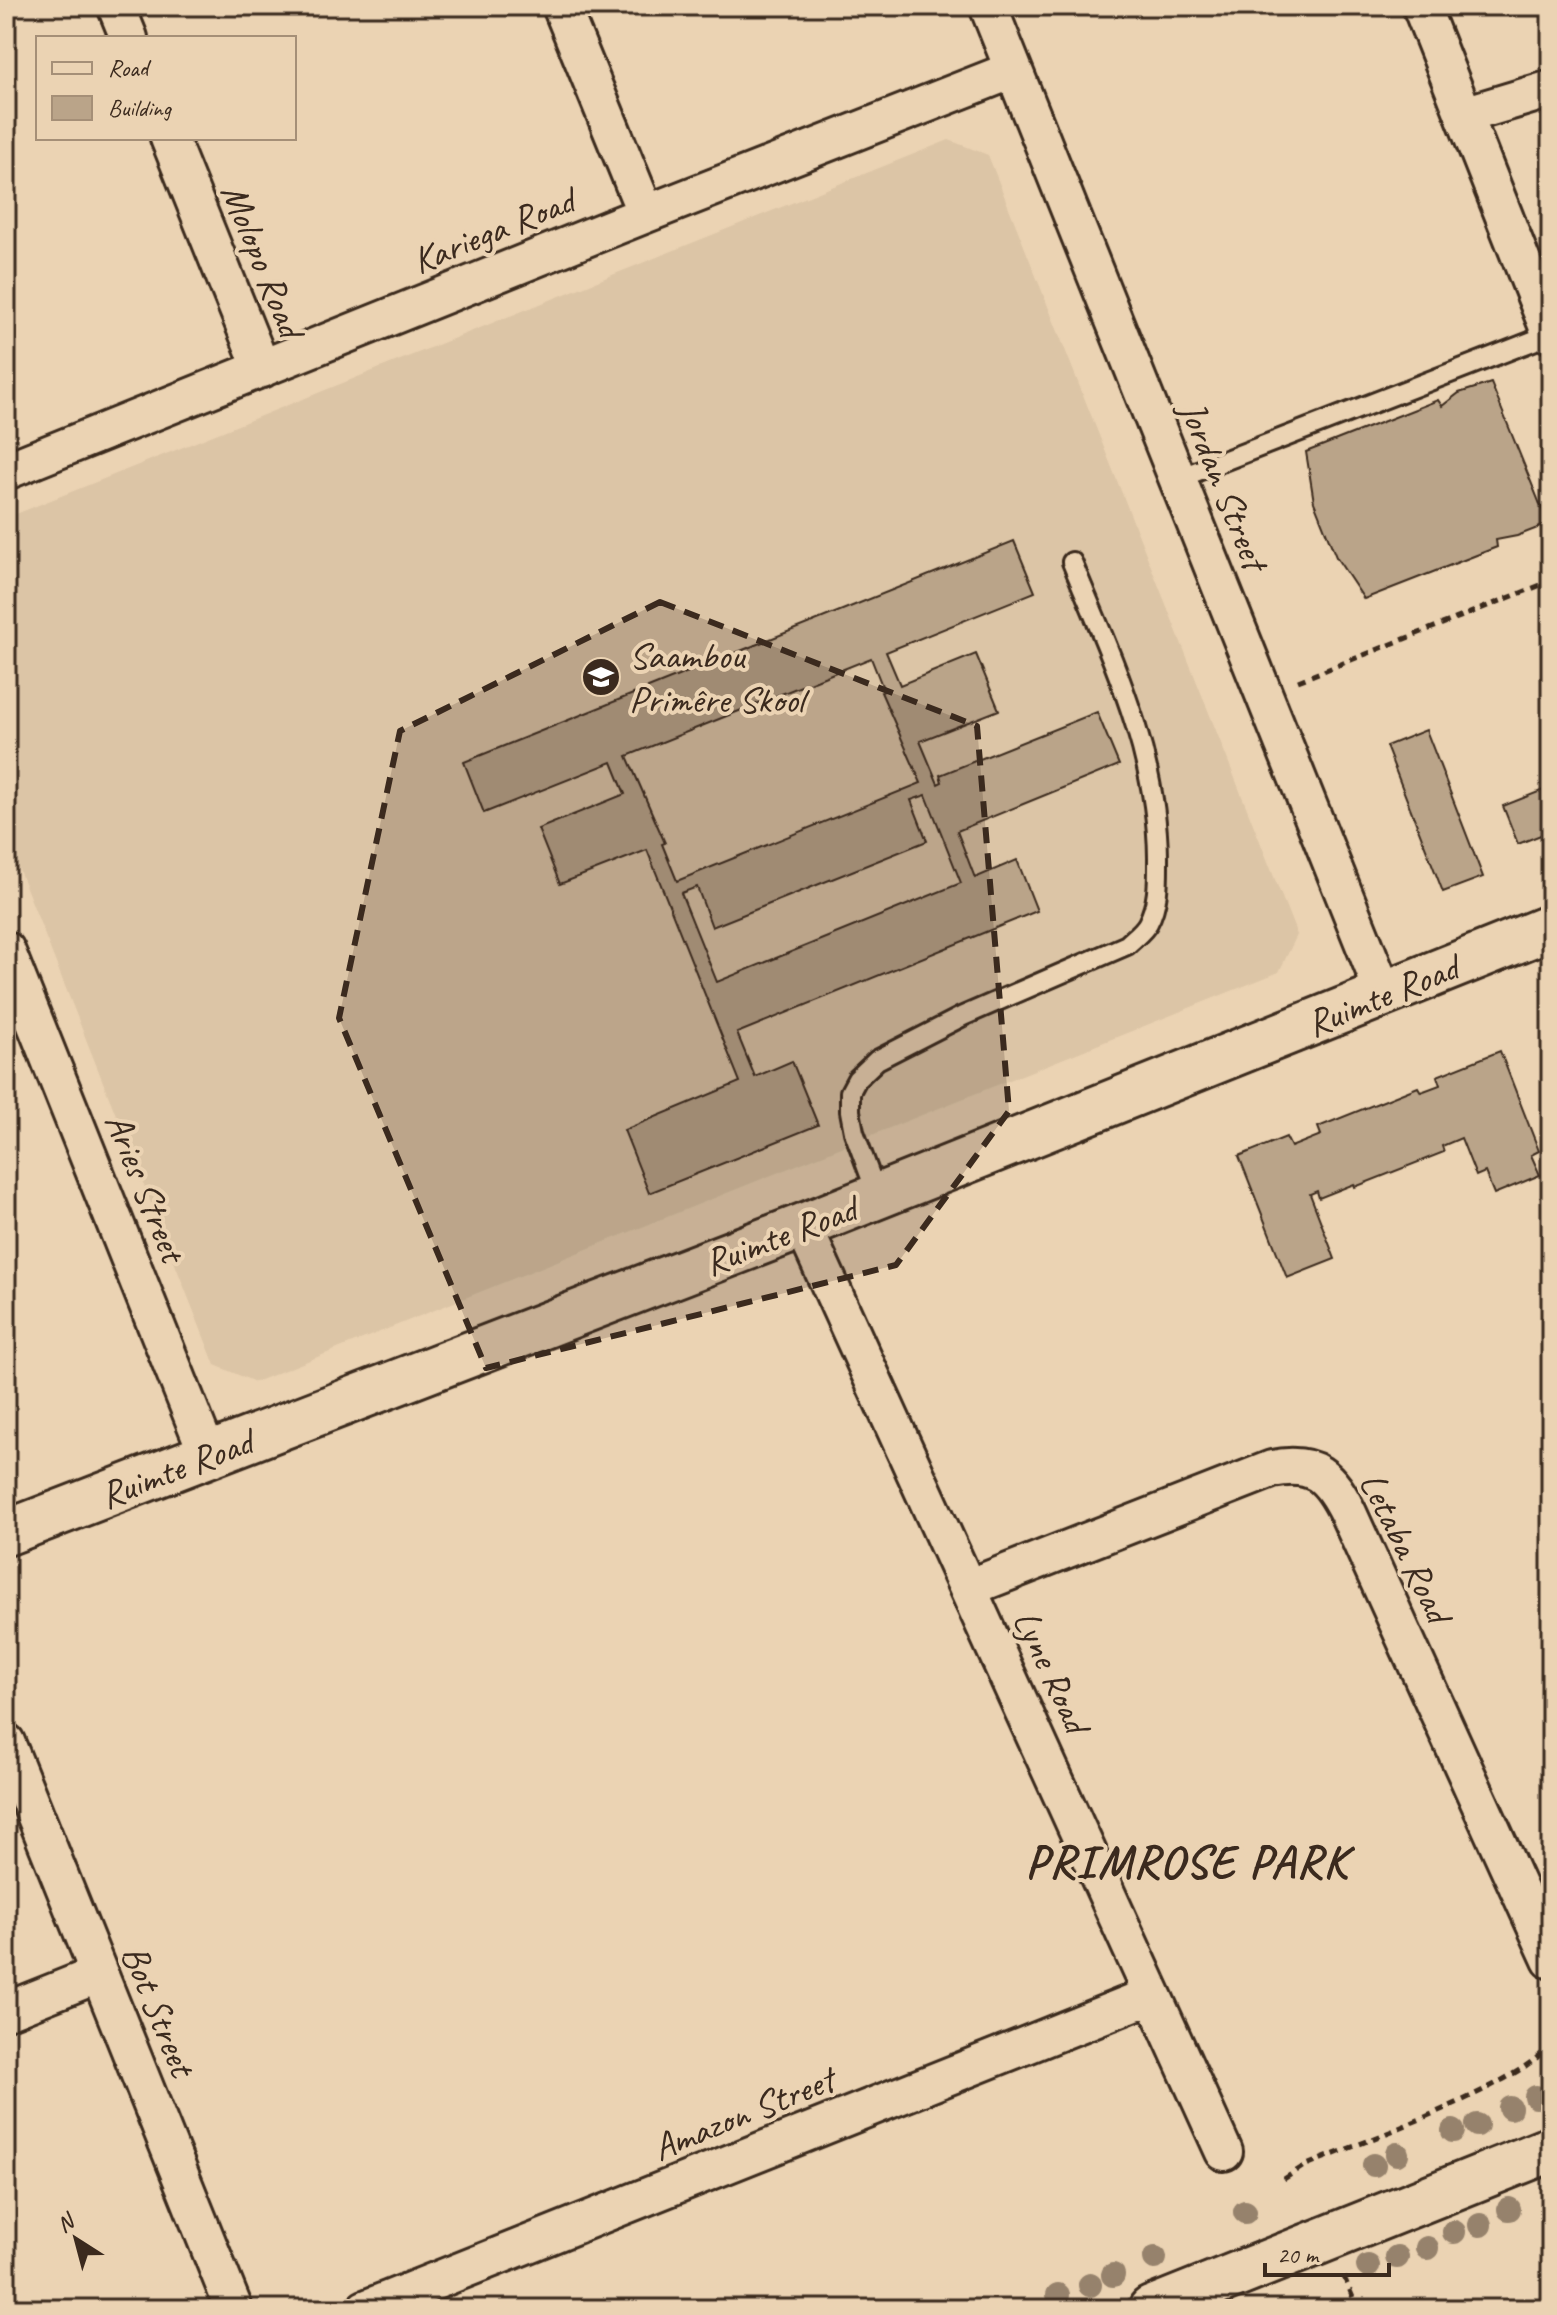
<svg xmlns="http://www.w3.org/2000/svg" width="1557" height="2315" viewBox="0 0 1557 2315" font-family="Caveat,sans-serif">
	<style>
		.built { fill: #dcc5a6 }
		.building { fill: #baa489; stroke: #3b2a1e; stroke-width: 2; fill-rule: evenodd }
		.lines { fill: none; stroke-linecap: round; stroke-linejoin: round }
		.lane-casing { stroke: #3b2a1e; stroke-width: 24 }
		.street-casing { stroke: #3b2a1e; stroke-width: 42 }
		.secondary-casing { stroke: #3b2a1e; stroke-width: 50 }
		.primary-casing { stroke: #3b2a1e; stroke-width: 50 }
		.path { stroke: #3b2a1e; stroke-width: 5; stroke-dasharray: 8 6; stroke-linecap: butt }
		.lane { stroke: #ebd3b3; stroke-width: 18 }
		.street { stroke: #ebd3b3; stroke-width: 36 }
		.secondary { stroke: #ebd3b3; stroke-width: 44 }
		.primary { stroke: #ebd3b3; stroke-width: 44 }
		.tree { fill: #96826c }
		.marked { fill: #3b2a1e; fill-opacity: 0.2; stroke: #3b2a1e; stroke-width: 6; stroke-dasharray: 16 10; stroke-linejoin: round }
		.labels { text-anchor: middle; stroke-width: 8; stroke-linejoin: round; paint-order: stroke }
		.street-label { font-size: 38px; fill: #3b2a1e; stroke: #ebd3b3 }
		.poi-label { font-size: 38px; fill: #3b2a1e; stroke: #ebd3b3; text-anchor: start }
		.district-label { font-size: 46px; font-weight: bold; letter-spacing: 2px; fill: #3b2a1e; stroke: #ebd3b3 }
	</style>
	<rect width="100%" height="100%" fill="#ebd3b3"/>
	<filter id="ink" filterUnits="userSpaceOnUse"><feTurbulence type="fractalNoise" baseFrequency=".0125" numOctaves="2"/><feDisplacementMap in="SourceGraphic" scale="16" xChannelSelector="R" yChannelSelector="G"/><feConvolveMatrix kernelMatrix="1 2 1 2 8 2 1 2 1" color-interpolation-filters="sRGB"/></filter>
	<g filter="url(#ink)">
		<path class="built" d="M949 140 988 155 1297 935 1279 972 255 1382 215 1365 6 837V518Z"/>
		<path class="building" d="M1491 383 1548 524 1517 536 1496 540 1497 547 1364 599 1336 557 1314 502 1306 452 1438 400 1442 406 1459 393Z
			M1014 541 1035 592 886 652 900 685 976 654 999 710 920 741 938 784 942 782 940 775 1097 712 1119 765 957 831 975 878 1017 860 1037 911 737 1033 755 1077 792 1061 818 1125 649 1193 624 1130 740 1082 647 850 560 884 538 829 625 794 612 762 484 813 464 762ZM871 658 884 691 881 692 921 783 677 881 662 844 665 843 627 756ZM926 795 961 883 717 982 681 893 697 887 712 927 927 841 911 800Z
			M1426 730 1483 877 1443 892 1386 746Z
			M1551 787V831L1518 844 1503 806Z
			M1500 1051 1539 1151 1531 1155 1540 1175 1494 1194 1485 1172 1476 1176 1461 1138 1442 1146 1444 1152 1355 1187 1354 1184 1319 1198 1317 1191 1310 1194 1335 1259 1287 1278 1239 1156 1286 1137 1291 1147 1321 1135 1318 1127 1418 1087 1421 1092 1440 1085 1437 1076Z"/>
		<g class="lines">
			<defs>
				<path id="lane" d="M1177 479 1551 334
					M878 1197 854 1132 850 1111V1092L857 1079 877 1060 963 1016 1127 945C1134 938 1144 931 1148 923 1159 902 1158 880 1158 857 1157 752 1111 657 1072 562"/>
				<path id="street" d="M116 6 129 38
					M561 6 646 214
					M988 6 1384 994
					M1421 6 1551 335
					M1464 115 1551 89
					M169 138 262 369
					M6 471 646 214 1013 70
					M6 950 208 1455
					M803 1226 1224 2152
					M968 1588 1272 1469C1315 1460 1330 1477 1348 1513L1551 1960
					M6 1742 234 2309
					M6 2011 99 1974
					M365 2309 1152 1995"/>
				<path id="secondary" d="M6 1533 803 1226 1551 927"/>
				<path id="primary" d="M1151 2309 1551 2149"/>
			</defs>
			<use href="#lane" class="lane-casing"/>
			<use href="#street" class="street-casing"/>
			<use href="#secondary" class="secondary-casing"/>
			<use href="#primary" class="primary-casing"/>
			<path class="path" d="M1298 681 1551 581
				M1284 2179 1304 2166C1348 2148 1537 2079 1551 2041
				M1344 2277 1358 2309"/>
			<use href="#lane" class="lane"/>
			<use href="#street" class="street"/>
			<use href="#secondary" class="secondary"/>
			<use href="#primary" class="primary"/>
		</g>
		<g class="tree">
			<circle cx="1536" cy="2097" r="12"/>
			<circle cx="1510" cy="2108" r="12"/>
			<circle cx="1477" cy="2125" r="12"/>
			<circle cx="1453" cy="2131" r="12"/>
			<circle cx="1397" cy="2154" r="12"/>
			<circle cx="1374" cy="2165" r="12"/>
			<circle cx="1509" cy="2209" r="12"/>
			<circle cx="1245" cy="2212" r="12"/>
			<circle cx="1480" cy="2225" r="12"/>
			<circle cx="1454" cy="2232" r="12"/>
			<circle cx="1427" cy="2248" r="12"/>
			<circle cx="1397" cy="2257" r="12"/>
			<circle cx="1155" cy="2258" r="12"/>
			<circle cx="1368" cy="2266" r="12"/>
			<circle cx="1113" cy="2275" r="12"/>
			<circle cx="1090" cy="2285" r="12"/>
			<circle cx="1058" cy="2295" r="12"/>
		</g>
	</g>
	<path class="marked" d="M660 602 977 726 1009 1111 896 1265 486 1368 339 1018 400 731Z"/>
	<defs>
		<symbol id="school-disc" viewBox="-11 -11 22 22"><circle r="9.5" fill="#3b2a1e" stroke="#ebd3b3"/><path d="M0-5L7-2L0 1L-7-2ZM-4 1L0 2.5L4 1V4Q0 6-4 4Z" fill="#fff"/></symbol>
	</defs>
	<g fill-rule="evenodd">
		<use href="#school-disc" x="579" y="655" width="44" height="44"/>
	</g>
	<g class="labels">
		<g class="street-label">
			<text transform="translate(493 230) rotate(-22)" y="13">Kariega Road</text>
			<text transform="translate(263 260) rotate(68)" y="13">Molopo Road</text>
			<text transform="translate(1224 485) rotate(68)" y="13">Jordan Street</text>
			<text transform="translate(1382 995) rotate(-22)" y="13">Ruimte Road</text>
			<text transform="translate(146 1187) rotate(68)" y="13">Aries Street</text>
			<text transform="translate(780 1235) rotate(-21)" y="13">Ruimte Road</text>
			<text transform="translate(176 1468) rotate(-21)" y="13">Ruimte Road</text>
			<text transform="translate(1406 1547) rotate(64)" y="13">Letaba Road</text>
			<text transform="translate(1052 1671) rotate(65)" y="13">Lyne Road</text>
			<text transform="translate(159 2010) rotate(68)" y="13">Bot Street</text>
			<text transform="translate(743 2113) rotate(-22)" y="13">Amazon Street</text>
		</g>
		<g class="poi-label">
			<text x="629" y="668">Saambou<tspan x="629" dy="44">Primêre Skool</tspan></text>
		</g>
		<g class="district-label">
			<text x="1187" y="1877">PRIMROSE PARK</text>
		</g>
	</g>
	<rect width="1557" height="2315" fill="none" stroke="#ebd3b3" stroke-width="32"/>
	<rect x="16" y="16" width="1525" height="2283" fill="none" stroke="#3b2a1e" stroke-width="3" filter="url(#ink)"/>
	<rect x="36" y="36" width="260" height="104" fill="#ebd3b3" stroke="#a58f77" stroke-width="2"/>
	<rect x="52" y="62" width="40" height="12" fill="#ebd3b3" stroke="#a58f77" stroke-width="2"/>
	<text x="108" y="76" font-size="24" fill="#3b2a1e">Road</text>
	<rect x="52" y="96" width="40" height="24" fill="#baa489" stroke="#a58f77" stroke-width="2"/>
	<text x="108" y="116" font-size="24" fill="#3b2a1e">Building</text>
	<g transform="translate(76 2239) rotate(324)" stroke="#ebd3b3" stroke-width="6" paint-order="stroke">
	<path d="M0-6L14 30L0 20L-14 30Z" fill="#3b2a1e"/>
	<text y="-12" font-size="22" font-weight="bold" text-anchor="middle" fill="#3b2a1e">N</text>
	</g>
	<path d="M1265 2263v12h124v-12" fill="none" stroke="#3b2a1e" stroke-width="4"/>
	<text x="1277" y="2263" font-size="24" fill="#3b2a1e" stroke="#ebd3b3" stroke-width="6" paint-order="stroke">20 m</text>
</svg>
